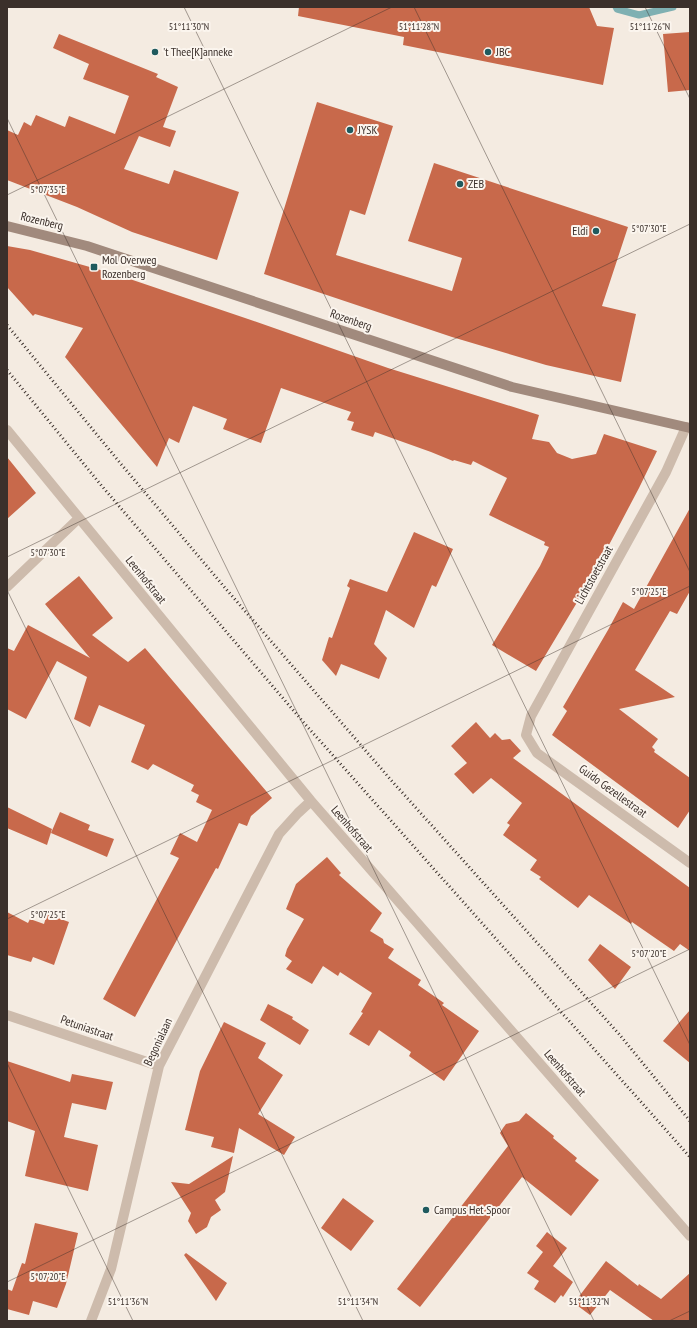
<svg xmlns="http://www.w3.org/2000/svg" width="697" height="1328" viewBox="0 0 697 1328" font-family="'PT Sans Narrow',sans-serif">
	<style>
		.lines { fill: none; stroke-linecap: round; stroke-linejoin: round }
		.stream { stroke: #7fb0b2; stroke-width: 7 }
		.building { fill: #c8694b }
		.street { stroke: #cdbbac; stroke-width: 10 }
		.secondary { stroke: #a18a7d; stroke-width: 10 }
		.rail { stroke: #3b302b; stroke-width: 3; stroke-dasharray: 1 3; stroke-linecap: butt }
		.ticks { fill: none; stroke: #3b302b; stroke-width: 1; stroke-opacity: 0.45 }
		.poi-dot { fill: #1f5a5e; stroke: #fbf5ee; stroke-width: 1.5 }
		.labels { text-anchor: middle; stroke-width: 4; stroke-linejoin: round; paint-order: stroke }
		.poi-label { font-size: 12px; fill: #3b302b; stroke: #fbf5ee; text-anchor: start }
		.street-label { font-size: 12px; fill: #3b302b; stroke: #fbf5ee }
		.ticks-label { font-size: 10px; text-anchor: middle; fill: #3b302b; stroke: #fbf5ee; stroke-width: 4; stroke-linejoin: round; paint-order: stroke }
	</style>
	<rect width="100%" height="100%" fill="#f4ebe1"/>
	<g class="lines">
		<path class="stream" d="M616 7 617 9 639 15 673 7"/>
	</g>
	<path class="building" d="M299 7H589L597 26 614 28 603 85 403 45 404 37 298 16Z
		M690 32V90L668 92 663 34Z
		M59 34 158 74 156 77 178 87 163 127 176 131 170 147 139 136 124 169 169 184 174 170 239 192 217 260 132 232 77 207 7 180V130L18 135 24 122 31 126 36 115 65 127 69 116 115 134 129 96 83 79 89 64 53 48Z
		M317 102 393 126 365 215 350 210 336 255 452 291 462 258 408 241 434 163 628 227 602 306 636 314 621 382 546 365 452 337 264 274Z
		M7 246 30 250 118 275 248 319 388 368 539 415 532 439 549 442 557 453 572 459 596 454 604 434 657 451 639 488 591 579 536 671 492 645 540 566 549 547 544 545 545 542 489 515 507 478 473 461 471 465 454 460 453 461 431 452 375 432 373 437 351 430 354 422 347 420 351 412 281 388 261 443 223 429 227 419 193 406 179 443 169 438 157 467 65 357 83 328 35 314 33 316 7 287Z
		M7 457 36 493 7 519Z
		M690 508V591L677 614 670 611 635 670 675 697 619 709 658 739 652 747 655 750 654 752 690 778V810L678 828 552 735 567 711 563 707 608 630 623 602 634 609Z
		M414 532 453 549 436 587 432 585 414 628 386 610 374 644 387 658 379 679 341 664 336 676 322 660 329 637 332 638 350 588 347 586 350 579 387 592Z
		M79 576 113 618 92 635 128 662 145 648 272 798 251 816 247 826 239 823 218 869 216 868 135 1017 103 999 179 858 170 854 180 833 197 842 212 810 196 802 199 795 191 791 194 785 153 764 148 770 131 762 145 725 99 705 90 727 74 719 87 677 57 661 26 719 7 709V648L14 651 28 625 90 658 45 604Z
		M476 722 490 738 495 733 502 740 510 739 521 751 513 758 690 888V951L680 944 674 951 632 922 631 924 589 895 578 908 539 879 541 877 530 870 537 860 503 835 510 825 507 823 522 803 491 778 473 794 454 774 467 763 451 746Z
		M7 807 52 829 47 845 7 828Z
		M60 812 90 825 88 830 114 839 107 857 51 833Z
		M327 857 341 873 339 875 382 913 370 931 383 939 384 943 394 949 388 958 421 980 418 985 444 1003 442 1005 479 1031 444 1081 409 1056 411 1052 379 1030 369 1046 349 1034 363 1013 361 1012 372 993 340 972 338 976 323 966 312 984 286 969 292 961 285 956 287 949 304 919 286 909 296 884Z
		M7 912 28 923 30 919 44 924 47 914 69 922 54 965 33 957 31 962 7 955Z
		M600 944 631 967 615 989 588 960Z
		M268 1004 293 1017 292 1019 309 1030 300 1045 260 1020Z
		M690 1010V1063L663 1041Z
		M224 1022 266 1043 258 1058 283 1075 258 1114 295 1137 284 1155 239 1128 234 1153 211 1147 214 1137 185 1130 200 1071Z
		M7 1061 70 1082 72 1074 113 1082 106 1110 72 1103 64 1137 98 1145 88 1191 25 1176 35 1131 7 1121Z
		M526 1113 554 1136 553 1138 577 1158 575 1161 599 1180 571 1216 522 1177 420 1307 397 1289 508 1146 500 1133 503 1128 506 1124 519 1121Z
		M233 1156 225 1192 215 1200 221 1210 211 1217 207 1227 196 1234 188 1221 191 1213 171 1182 189 1184Z
		M343 1198 374 1221 351 1251 321 1228Z
		M35 1223 78 1233 66 1284 57 1308 33 1301 29 1315 7 1309V1289L12 1291 22 1263 25 1264Z
		M547 1232 567 1248 553 1266 573 1282 563 1297 561 1295 555 1303 534 1289 539 1281 527 1273 543 1252 536 1246Z
		M186 1253 227 1283 216 1301 184 1255Z
		M606 1261 638 1286 639 1284 661 1299 690 1273V1321H654L610 1290 590 1315 574 1303Z"/>
	<g class="lines">
		<path class="street" d="M686 427 666 472 531 716 526 735 537 753 690 863
			M7 430 311 801 690 1236
			M7 587 79 518
			M7 1015 159 1066
			M91 1321 111 1269 159 1066 279 834 298 813 311 801"/>
		<path class="secondary" d="M7 226 87 246 512 387 690 428"/>
		<path class="rail" d="M7 325 121 464 226 589 391 780 619 1034 690 1121
			M7 370 101 485 305 724 690 1157"/>
	</g>
	<path class="ticks" d="M184 7 690 1045M414 7 690 572M645 7 690 99M7 118 594 1321M7 195 392 7M7 557 690 224M7 590 363 1321M7 919 690 586M7 1063 133 1321M7 1282 690 949M669 1321 690 1311"/>
	<g class="poi-dot">
		<circle cx="155" cy="52" r="4"/>
		<circle cx="488" cy="52" r="4"/>
		<circle cx="350" cy="130" r="4"/>
		<circle cx="460" cy="184" r="4"/>
		<circle cx="596" cy="231" r="4"/>
		<rect x="90" y="263" width="8" height="8" rx="2"/>
		<circle cx="426" cy="1210" r="4"/>
	</g>
	<g class="labels">
		<g class="poi-label">
			<text x="163" y="56">'t Thee[K]anneke</text>
			<text x="496" y="56">JBC</text>
			<text x="358" y="134">JYSK</text>
			<text x="468" y="188">ZEB</text>
			<text x="588" y="235" text-anchor="end">Eldi</text>
			<text x="102" y="264">Mol Overweg<tspan x="102" dy="14">Rozenberg</tspan></text>
			<text x="434" y="1214">Campus Het Spoor</text>
		</g>
		<g class="street-label">
			<text transform="translate(42 221) rotate(14)" y="4">Rozenberg</text>
			<text transform="translate(351 320) rotate(19)" y="4">Rozenberg</text>
			<text transform="translate(594 575) rotate(-61)" y="4">Lichtstoetstraat</text>
			<text transform="translate(146 580) rotate(51)" y="4">Leenhofstraat</text>
			<text transform="translate(613 791) rotate(36)" y="4">Guido Gezellestraat</text>
			<text transform="translate(352 829) rotate(49)" y="4">Leenhofstraat</text>
			<text transform="translate(87 1028) rotate(19)" y="4">Petuniastraat</text>
			<text transform="translate(158 1042) rotate(-65)" y="4">Begonialaan</text>
			<text transform="translate(565 1073) rotate(49)" y="4">Leenhofstraat</text>
		</g>
	</g>
	<g class="ticks-label">
		<text x="189" y="30">51°11'30"N</text>
		<text x="419" y="30">51°11'28"N</text>
		<text x="650" y="30">51°11'26"N</text>
		<text x="48" y="193">5°07'35"E</text>
		<text x="649" y="232">5°07'30"E</text>
		<text x="48" y="556">5°07'30"E</text>
		<text x="649" y="595">5°07'25"E</text>
		<text x="48" y="918">5°07'25"E</text>
		<text x="649" y="957">5°07'20"E</text>
		<text x="48" y="1280">5°07'20"E</text>
		<text x="128" y="1305">51°11'36"N</text>
		<text x="358" y="1305">51°11'34"N</text>
		<text x="589" y="1305">51°11'32"N</text>
	</g>
	<rect width="697" height="1328" fill="none" stroke="#3b302b" stroke-width="16"/>
</svg>
